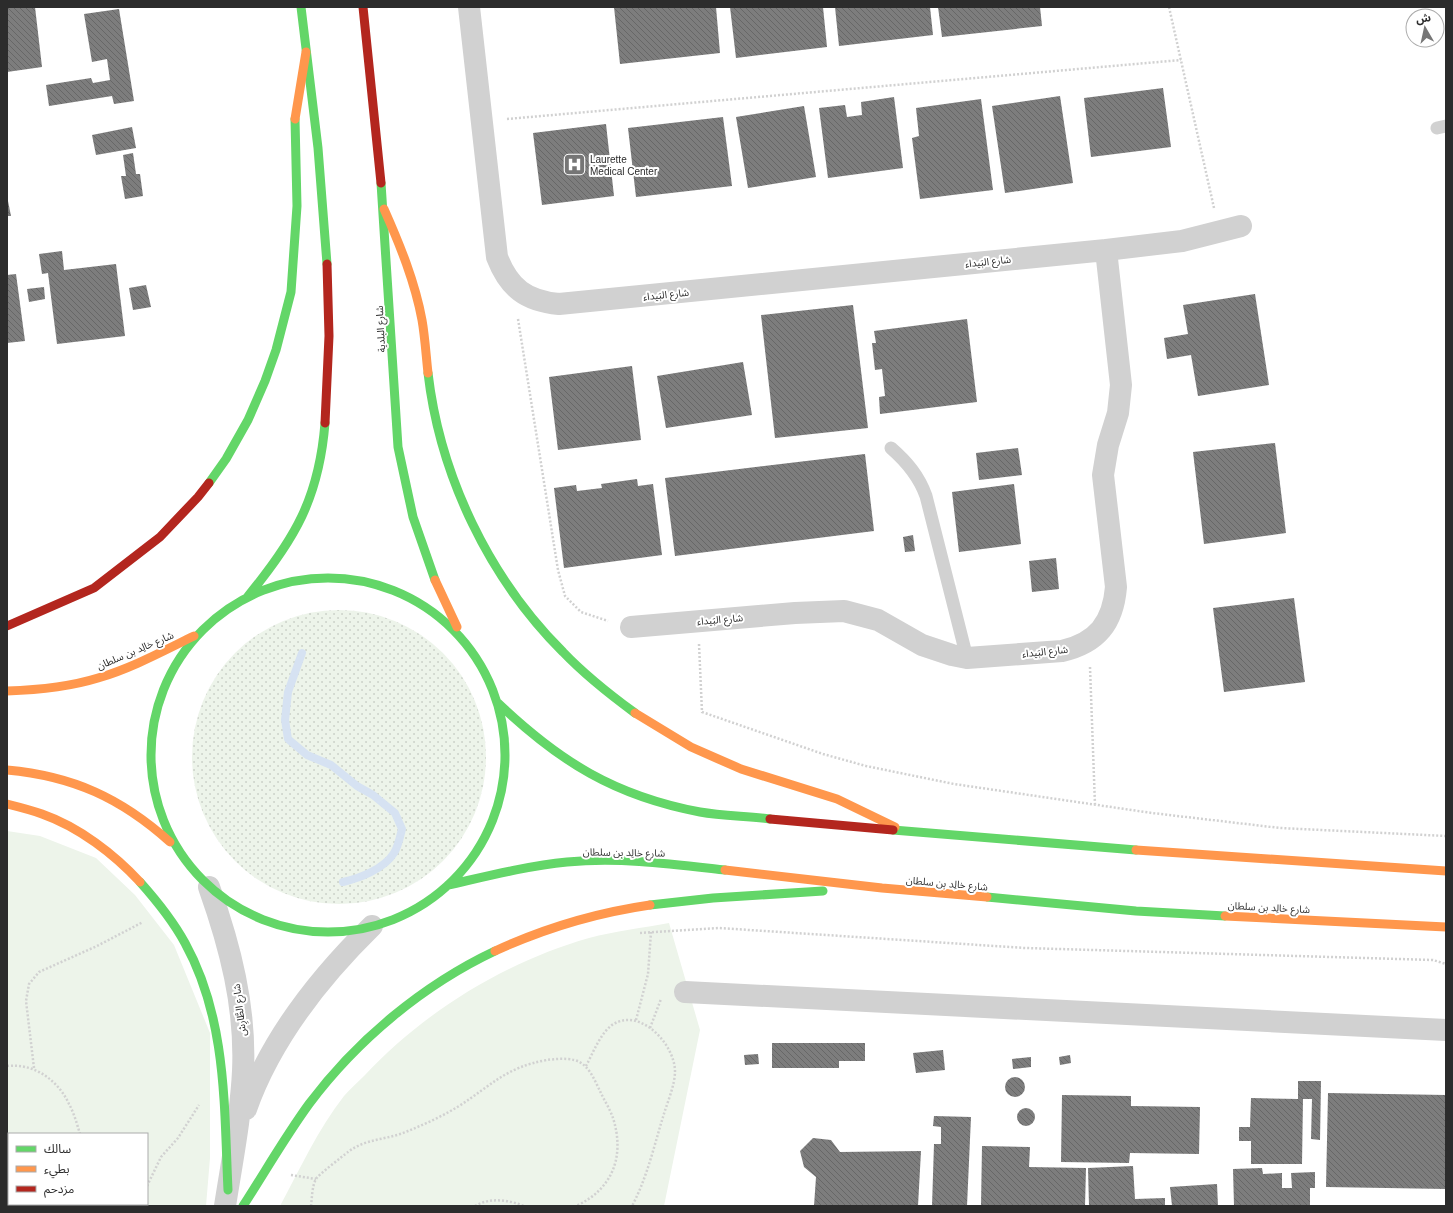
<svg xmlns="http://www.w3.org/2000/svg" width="1453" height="1213" viewBox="0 0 1453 1213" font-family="Helvetica,'Noto Sans Arabic',sans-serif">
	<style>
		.green { fill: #edf4ea; fill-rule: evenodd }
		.garden { fill: url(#garden-dots) }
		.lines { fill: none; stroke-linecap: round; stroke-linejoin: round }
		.stream { stroke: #d6e2f2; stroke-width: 8 }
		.building { fill: url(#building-back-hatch) }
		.path { stroke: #d1d1d1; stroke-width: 2.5; stroke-dasharray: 2 2; stroke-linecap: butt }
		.lane { stroke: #d1d1d1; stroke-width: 13 }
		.street { stroke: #d1d1d1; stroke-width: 22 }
		.fast { stroke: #63d668; stroke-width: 9 }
		.slow { stroke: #ff974d; stroke-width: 9 }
		.jam { stroke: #b3261e; stroke-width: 9 }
		.labels { text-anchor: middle; stroke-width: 4; stroke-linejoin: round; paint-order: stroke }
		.poi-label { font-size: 10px; fill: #2c2c2c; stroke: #fff; text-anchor: start }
		.street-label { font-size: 10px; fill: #2c2c2c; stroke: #fff }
	</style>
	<defs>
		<pattern id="garden-dots" width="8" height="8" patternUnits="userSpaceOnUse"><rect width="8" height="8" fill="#edf4ea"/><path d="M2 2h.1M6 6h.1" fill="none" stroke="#cbd1c9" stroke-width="1.8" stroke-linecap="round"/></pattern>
		<pattern id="building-back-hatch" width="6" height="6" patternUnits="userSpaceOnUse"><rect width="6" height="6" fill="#7d7d7d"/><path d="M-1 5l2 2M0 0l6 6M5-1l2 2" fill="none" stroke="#676767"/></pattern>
	</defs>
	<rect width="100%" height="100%" fill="#fff"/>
	<path class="green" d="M7 831 40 836 96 858 135 895 174 945 210 1033V1158L206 1206H7ZM9 1134H147V1204H9Z
		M669 923 700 1030 664 1206H280C300 1169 318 1129 344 1096 350 1089 358 1082 365 1075 425 1011 505 962 589 938 615 931 643 928 669 923Z"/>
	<path class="garden" d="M192 757a147 147 0 1 1 294 0a147 147 0 1 1-294 0Z"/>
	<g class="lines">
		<path class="stream" d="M302 653 288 692 285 720 288 739 307 755 331 765 357 786 373 795 395 813 402 829C400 837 398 847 394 853 384 869 360 878 343 882"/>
	</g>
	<path class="building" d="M7 7H35L42 67 7 72Z
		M614 7H716L720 53 620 64Z
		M730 7H823L827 47 736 58Z
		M835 7H930L933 35 839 46Z
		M938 7H1040L1042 26 942 37Z
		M119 9 134 101 114 104 112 96 49 106 46 85 91 78 93 83 110 80 107 59 92 62 84 14Z
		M1163 88 1171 147 1091 157 1084 98Z
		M1060 96 1073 183 1005 193 992 106Z
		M894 97 903 168 828 178 819 108 845 105 847 117 862 115 861 102Z
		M981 99 993 190 920 199 912 138 919 136 916 108Z
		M804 106 816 177 748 188 736 117Z
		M723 117 732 186 636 197 628 128Z
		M606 124 614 196 542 205 533 133Z
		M132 127 136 148 96 155 92 135Z
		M133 153 136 174H140L143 196 125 199 121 176H126L123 155Z
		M7 196 11 216H7Z
		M62 251 64 270 116 264 125 336 57 344 48 273 42 274 39 254Z
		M16 274 25 341 7 343V275Z
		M146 285 151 307 133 310 129 288Z
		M44 287 45 299 29 302 27 289Z
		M1255 294 1269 385 1198 396 1191 355 1167 359 1164 338 1188 334 1183 305Z
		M853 305 868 428 775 438 761 315Z
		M967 319 977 402 880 414 879 397 885 396 882 369 875 370 872 343H876L874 331Z
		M743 362 752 415 666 428 657 376Z
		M632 366 641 440 558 450 549 377Z
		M1275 443 1286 533 1204 544 1193 452Z
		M1018 448 1022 475 979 480 976 453Z
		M865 454 874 531 675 556 665 478Z
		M637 479 638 486 653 484 662 555 564 568 554 488 576 485 577 491 602 488 601 484Z
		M1014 484 1021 544 959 552 952 492Z
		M913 535 915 551 905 552 903 537Z
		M1056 558 1059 589 1032 592 1029 561Z
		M1294 598 1305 682 1224 692 1213 608Z
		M772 1043H865V1061H839V1068H772Z
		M943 1050 945 1070 916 1073 913 1053Z
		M758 1054 759 1064 745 1065 744 1055Z
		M1070 1055 1071 1063 1060 1065 1059 1057Z
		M1031 1057V1067L1013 1069 1012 1059Z
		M1005 1087a10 10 0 1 1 20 0a10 10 0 1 1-20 0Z
		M1298 1081H1321L1320 1140 1311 1139 1312 1099H1303L1302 1164H1251V1141H1239V1127H1250L1251 1098 1298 1099Z
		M1328 1093 1446 1095V1189L1326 1187Z
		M1062 1095 1131 1096V1106L1200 1107 1199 1154 1130 1153 1129 1163 1061 1162Z
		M1017 1117a9 9 0 1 1 18 0a9 9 0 1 1-18 0Z
		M934 1116 971 1117 967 1206H932L934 1144H941V1127L933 1126Z
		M813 1138 831 1140 840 1152 921 1151 918 1206H814L816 1177 804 1167 800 1151Z
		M982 1146 1030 1147 1029 1167 1086 1168 1085 1206H981Z
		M1133 1166 1135 1199 1165 1198V1206H1089L1088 1168Z
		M1262 1168 1263 1174 1282 1173V1188H1292L1291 1173 1315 1172V1188H1310V1206H1234L1233 1169Z
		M1217 1184 1218 1206H1172L1170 1187Z"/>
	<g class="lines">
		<path class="path" d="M1169 7 1214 208
			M507 119 1181 60
			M518 319 558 570 565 596 581 612 608 621
			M699 644 702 712 823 754 866 766 954 784 1152 813 1280 828 1446 836
			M1090 667 1095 805
			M640 933 719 928 1025 948 1433 960 1446 964
			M636 1020 648 974 651 932
			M650 1028 661 999
			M7 1066C34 1063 58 1080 69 1104 74 1113 77 1124 80 1134
			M586 1066C593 1053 600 1034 612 1025 640 1006 676 1045 675 1073 674 1088 667 1103 663 1117 654 1146 647 1178 632 1206
			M34 1068 26 1001 29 984 39 972 97 946 143 922
			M291 1175 316 1179
			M147 1186 161 1157 178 1138 199 1105
			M119 1204 121 1206
			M143 1206V1204
			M311 1206C312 1198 312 1186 316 1179 318 1175 343 1156 348 1152 366 1138 388 1140 408 1131 425 1124 443 1116 459 1106 492 1085 506 1067 547 1060 554 1059 566 1058 574 1060 588 1063 594 1079 600 1091 604 1100 610 1109 613 1118 625 1156 613 1189 576 1206
			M475 1206C490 1197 509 1200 524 1206"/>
		<path class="lane" d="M1437 128 1446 126
			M891 448C907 462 919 476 926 496L967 658"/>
		<path class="street" d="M469 7 497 257C509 288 526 301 559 304L1106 250 1182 241 1241 226
			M631 627 795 613 844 611 878 620 922 645 952 655 967 658 1062 651C1097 643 1113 623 1116 587L1103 475 1108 445 1118 413 1121 385 1106 250
			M209 887C230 946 246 1007 243 1071 241 1116 232 1161 225 1206
			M685 992 1446 1030
			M246 1109C271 1038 319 978 372 926"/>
		<path class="fast" d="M301 7 318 148 327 264
			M381 183 398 447 413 517 435 580
			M428 373C440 476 489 578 563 652 585 675 609 694 635 713
			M209 483 226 459 248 420 265 381 276 350 291 292 297 206 295 119
			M151 755a177 177 0 1 1 354 0a177 177 0 1 1-354 0Z
			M248 596C295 539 319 498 325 423
			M498 703C560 762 615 796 700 812 723 816 747 816 770 819
			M893 830 1136 850
			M140 882C157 901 173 921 185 943 227 1019 224 1106 228 1190
			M448 885C488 876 527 866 567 862 620 857 672 864 725 870
			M987 897 1136 911 1225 916
			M650 905 713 898 823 891
			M243 1206C265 1172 285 1137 309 1104 357 1040 423 985 495 951"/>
		<path class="slow" d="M295 119 306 52
			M384 209C400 245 415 282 422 320 425 337 426 355 428 373
			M435 580 457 627
			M7 691C38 690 69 687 98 678 132 668 163 651 194 636
			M635 713 691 747 741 769 837 799 895 827
			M7 770C73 776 121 798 170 842
			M7 804C19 807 31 810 42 814 79 827 114 854 140 882
			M1136 850 1446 871
			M725 870 882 888 987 897
			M1225 916 1446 927
			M495 951C545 928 595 913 650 905"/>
		<path class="jam" d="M363 7 381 183
			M325 423 329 336 327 264
			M7 626 94 588 160 537 198 497 209 483
			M770 819 893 830"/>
	</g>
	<defs>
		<symbol id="hospital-square" viewBox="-11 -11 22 22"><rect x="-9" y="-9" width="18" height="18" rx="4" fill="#767676" stroke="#fff"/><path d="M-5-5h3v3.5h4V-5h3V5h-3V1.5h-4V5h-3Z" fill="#fff"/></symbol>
	</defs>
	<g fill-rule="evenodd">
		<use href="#hospital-square" x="562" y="152" width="25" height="25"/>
	</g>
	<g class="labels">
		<g class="poi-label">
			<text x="590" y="163">Laurette<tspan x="590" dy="12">Medical Center</tspan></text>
		</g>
		<g class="street-label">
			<text transform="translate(988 261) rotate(-6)" y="4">شارع البَيداء</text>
			<text transform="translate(666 294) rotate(-6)" y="4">شارع البَيداء</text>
			<text transform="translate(380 329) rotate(-93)" y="4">شارع البلدية</text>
			<text transform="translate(720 619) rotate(-5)" y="4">شارع البَيداء</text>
			<text transform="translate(135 650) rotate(-23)" y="4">شارع خالِد بن سلطان</text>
			<text transform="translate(1045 651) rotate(-6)" y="4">شارع البَيداء</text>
			<text transform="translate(624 852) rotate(1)" y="4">شارع خالِد بن سلطان</text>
			<text transform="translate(947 883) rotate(5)" y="4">شارع خالِد بن سلطان</text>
			<text transform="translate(1269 907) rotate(3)" y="4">شارع خالِد بن سلطان</text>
			<text transform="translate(239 1010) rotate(-97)" y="4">شارع الطَّارِش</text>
		</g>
	</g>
	<rect width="1453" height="1213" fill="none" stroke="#2c2c2c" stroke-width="16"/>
	<rect x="8" y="1133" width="140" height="72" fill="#ffffff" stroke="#ababab"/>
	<rect x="16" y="1146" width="20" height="6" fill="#63d668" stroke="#ababab"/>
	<text x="44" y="1153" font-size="12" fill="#2c2c2c">سالك</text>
	<rect x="16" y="1166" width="20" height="6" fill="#ff974d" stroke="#ababab"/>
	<text x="44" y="1173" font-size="12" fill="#2c2c2c">بطيء</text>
	<rect x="16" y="1186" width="20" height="6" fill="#b3261e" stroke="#ababab"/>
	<text x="44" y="1193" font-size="12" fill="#2c2c2c">مزدحم</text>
	<g transform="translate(1425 28) rotate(351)"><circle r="19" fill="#ffffff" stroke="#ababab"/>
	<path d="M0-3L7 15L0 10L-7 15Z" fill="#767676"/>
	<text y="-6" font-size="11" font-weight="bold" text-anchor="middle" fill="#2c2c2c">ش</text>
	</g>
</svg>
